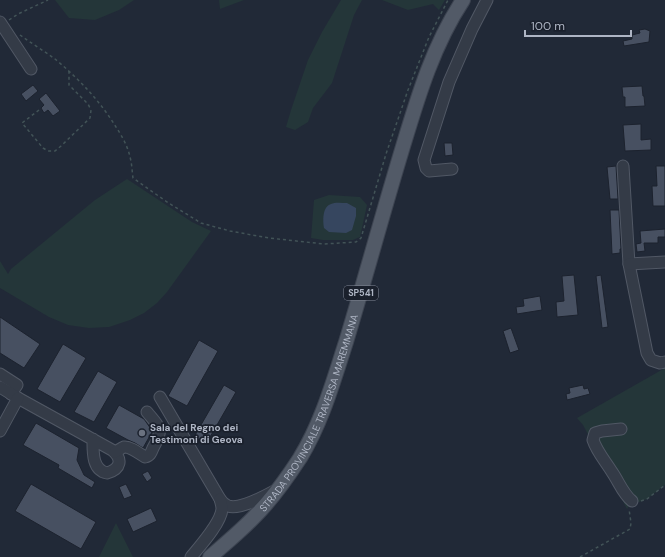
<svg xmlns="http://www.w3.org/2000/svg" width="665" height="557" viewBox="0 0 665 557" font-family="'DM Sans',sans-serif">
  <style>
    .green { fill: #243639 }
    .water { fill: #36465f }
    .building { fill: #475061; stroke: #1c222e }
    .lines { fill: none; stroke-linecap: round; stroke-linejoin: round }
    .minor-casing { stroke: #515865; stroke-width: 13 }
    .major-casing { stroke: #3d4451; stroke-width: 16 }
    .path { stroke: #425357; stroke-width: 1.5; stroke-dasharray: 3 3; stroke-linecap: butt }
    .minor { stroke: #343b47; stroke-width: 11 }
    .major { stroke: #525a67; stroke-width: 14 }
    .worship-dot { fill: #6b7280; stroke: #1a202c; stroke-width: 1.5 }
    .labels { text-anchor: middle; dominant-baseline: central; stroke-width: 3.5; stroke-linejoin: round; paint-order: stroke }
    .shield { fill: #1a202c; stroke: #828896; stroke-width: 1 }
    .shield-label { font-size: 9px; font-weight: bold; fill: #aeb5c4 }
    .street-label { font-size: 10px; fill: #aeb5c4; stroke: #1a202c }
    .poi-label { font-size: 10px; font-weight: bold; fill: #aeb5c4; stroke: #1a202c; text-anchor: start }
  </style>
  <rect width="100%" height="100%" fill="#212937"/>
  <g class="green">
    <polygon points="55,0 134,0 119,10 95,20 69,18"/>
    <polygon points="219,0 244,0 220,9"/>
    <polygon points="341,0 362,0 354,15 332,83 313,108 308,122 295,130 286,127 291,110 308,60 322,32"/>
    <polygon points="382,0 445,0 439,10 433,4 408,10"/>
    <polygon points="127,179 192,222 211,231 167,292 157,303 144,313 130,320 109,327 89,328 68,325 49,317 0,288 0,261 8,274 11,269 95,200"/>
    <polygon points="329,195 360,197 367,205 360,237 353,240 323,240 311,238 314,200"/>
    <polygon points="665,368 665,485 647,499 639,502 632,501 627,509 583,425 577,418"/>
    <polygon points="116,523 133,557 99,557"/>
  </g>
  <path class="water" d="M 347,203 L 356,208 L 356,216 L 352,230 L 346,233 L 329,232 L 324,228 C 323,221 322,207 331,204 C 335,202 342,203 347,203 Z"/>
  <g class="building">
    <polygon points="645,29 650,31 649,42 624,46 623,41 632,39 632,35 640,33 639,30"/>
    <polygon points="33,85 38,91 26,101 21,94"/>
    <polygon points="642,86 643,96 644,96 645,106 625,107 625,97 623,97 622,87"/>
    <polygon points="46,93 60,111 53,116 48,110 44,113 41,108 44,105 39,99"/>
    <polygon points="641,124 641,140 651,139 651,150 625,151 623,125"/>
    <polygon points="444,143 452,143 453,155 445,156"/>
    <polygon points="616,166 618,199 610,199 607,167"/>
    <polygon points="656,166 665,166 665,206 653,206 652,186 657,186"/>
    <polygon points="610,210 619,210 621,249 620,249 620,253 612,254"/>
    <polygon points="665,229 665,237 658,237 658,243 644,243 645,251 637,252 636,244 641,243 640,231"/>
    <polygon points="574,275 578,315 557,317 556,302 564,301 562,276"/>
    <polygon points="601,275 608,327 602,328 596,276"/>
    <polygon points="540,296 542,310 517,314 516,307 524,306 523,299"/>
    <polygon points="0,317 40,344 24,368 0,353"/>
    <polygon points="511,328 519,350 510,353 503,331"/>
    <polygon points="199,340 218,351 187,406 168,396"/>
    <polygon points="63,344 86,358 60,402 37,389"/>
    <polygon points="98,371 117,382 94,422 74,412"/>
    <polygon points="224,385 236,392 206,444 194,437"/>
    <polygon points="583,385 584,389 588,388 590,394 567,400 566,394 570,393 569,388"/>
    <polygon points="119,405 144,419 151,429 152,432 143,448 135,443 128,440 106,428"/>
    <polygon points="36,423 79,448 77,460 84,475 95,482 92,488 58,468 59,465 23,445"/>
    <polygon points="148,471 152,478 147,482 142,474"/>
    <polygon points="31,484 96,522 81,549 15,511"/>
    <polygon points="126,484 132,496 124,499 119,487"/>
    <polygon points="151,508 157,521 133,532 127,519"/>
  </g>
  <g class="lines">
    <defs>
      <g id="minor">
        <polyline points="0,22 31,69"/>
        <polyline points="623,166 629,264 644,338 647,353 651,360 660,363 665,362"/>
        <polyline points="452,169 429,171 426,168 424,160 449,82 472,29 487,0"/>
        <polyline points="629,264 665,262"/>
        <polyline points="0,374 17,385 11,394"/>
        <path d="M 0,387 L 18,398 L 112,450 C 123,459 121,469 107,473 C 92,470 93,452 93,439"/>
        <path d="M 160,397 L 220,499 C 222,502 224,504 228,506 C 240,510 265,496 276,490"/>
        <path d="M 621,429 L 602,431 L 595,433 L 593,440 C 597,452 606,462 612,472 C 619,482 623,494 632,501"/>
        <polyline points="0,431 18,398"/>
        <path d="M 115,452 C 118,451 121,448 124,447 C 130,446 140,454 145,457 C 150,456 151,453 153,448 C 164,429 160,428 147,412"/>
        <path d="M 191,557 C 200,546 221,523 222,509 C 222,505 221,503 220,499"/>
      </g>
      <g id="major">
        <path id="s1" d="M 210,557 C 226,543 242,530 256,515 C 273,498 287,478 300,458 C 322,422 333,382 346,342 C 365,279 382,216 401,153 C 417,100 432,47 463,0"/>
      </g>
    </defs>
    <use href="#minor" class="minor-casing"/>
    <use href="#major" class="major-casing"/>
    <g class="path">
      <polyline points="9,20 18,14 48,0"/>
      <path d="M 20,35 C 31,43 44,51 55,59 C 79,79 100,101 116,127 C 122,136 128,147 130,157 C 132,164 132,171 133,178 L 167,202 L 201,223 L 230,231 L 269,238 L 324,244 L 356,242 L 361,238 L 386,154 L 408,90 L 429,37 L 448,0"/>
      <polyline points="39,110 22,123 43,148 48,151 55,151 61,146 90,118 91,110 88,104 69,85 69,71"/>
      <polyline points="641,501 647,499 665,485"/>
      <polyline points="580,557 630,529 631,523 629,509"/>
    </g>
    <use href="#minor" class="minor"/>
    <use href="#major" class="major"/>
  </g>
  <circle class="worship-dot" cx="142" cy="433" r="4"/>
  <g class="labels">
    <rect class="shield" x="344" y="286" width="34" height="14" rx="3"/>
    <g class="shield-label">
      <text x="361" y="293">SP541</text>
    </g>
    <g class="street-label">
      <text stroke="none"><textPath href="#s1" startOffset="179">STRADA PROVINCIALE TRAVERSA MAREMMANA</textPath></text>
    </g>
    <g class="poi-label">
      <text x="150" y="427">Sala del Regno dei<tspan x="150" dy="12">Testimoni di Geova</tspan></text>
    </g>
  </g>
  <path d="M525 30v6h106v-6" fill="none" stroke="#aeb5c4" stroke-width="2"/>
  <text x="531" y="30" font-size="12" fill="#aeb5c4" stroke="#1a202c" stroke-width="3" paint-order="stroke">100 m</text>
</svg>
